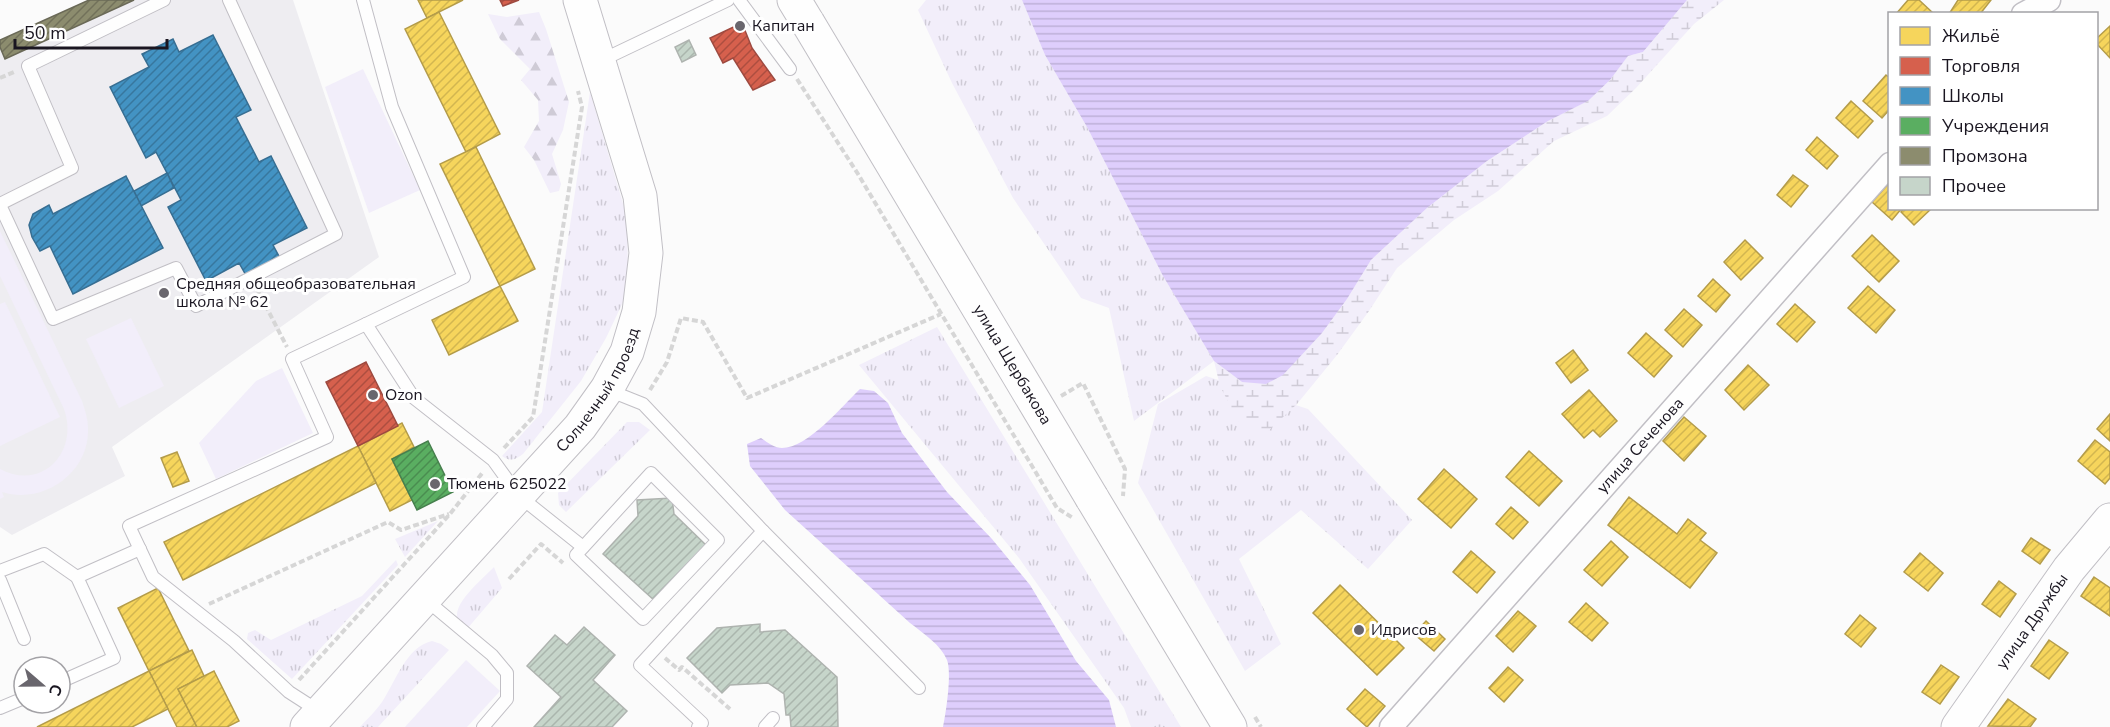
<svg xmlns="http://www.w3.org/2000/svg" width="2110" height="727" viewBox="0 0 2110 727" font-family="'Nunito Sans',sans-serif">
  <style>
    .built { fill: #eeedf1 }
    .grass { fill: url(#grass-tufts) }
    .forest { fill: url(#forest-firs) }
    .wetland { fill: url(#wetland-marsh) }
    .park { fill: #f2eefa }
    .water { fill: url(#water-rules) }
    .homes { fill: url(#homes-hatch); stroke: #b49c4a; stroke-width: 1.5 }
    .shops { fill: url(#shops-hatch); stroke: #9e4a40; stroke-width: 1.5 }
    .schools { fill: url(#schools-hatch); stroke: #376e92; stroke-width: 1.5 }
    .public { fill: url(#public-hatch); stroke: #47804e; stroke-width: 1.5 }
    .industry { fill: url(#industry-hatch); stroke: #6a6957; stroke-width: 1.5 }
    .building { fill: url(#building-hatch); stroke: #aeb3af; stroke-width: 1.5 }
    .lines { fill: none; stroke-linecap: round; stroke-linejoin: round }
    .lane-casing { stroke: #c1bfc5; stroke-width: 14 }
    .street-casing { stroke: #c1bfc5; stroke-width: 25 }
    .secondary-casing { stroke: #c1bfc5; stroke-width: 35 }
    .path { stroke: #d6d6d6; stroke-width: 4; stroke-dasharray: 6 3; stroke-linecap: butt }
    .lane { stroke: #fefefe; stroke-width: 12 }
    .street { stroke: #fefefe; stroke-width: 22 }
    .secondary { stroke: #fefefe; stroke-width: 33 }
    .secondary-bridge-casing { stroke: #c1bfc5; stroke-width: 35; stroke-linecap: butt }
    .secondary-bridge { stroke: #fefefe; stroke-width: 33 }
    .poi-dot { fill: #69666d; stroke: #fff; stroke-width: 2 }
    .labels { text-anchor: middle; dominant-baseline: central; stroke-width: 6; stroke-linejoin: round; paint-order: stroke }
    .poi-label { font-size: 16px; fill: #1a1621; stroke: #fff; text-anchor: start }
    .street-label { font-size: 16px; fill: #1a1621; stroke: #fff }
  </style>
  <defs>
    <pattern id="grass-tufts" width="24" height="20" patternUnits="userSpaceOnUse" patternTransform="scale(1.5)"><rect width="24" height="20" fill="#f2eefa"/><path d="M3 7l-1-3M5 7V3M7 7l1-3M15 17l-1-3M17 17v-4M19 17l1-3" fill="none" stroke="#cfcbd6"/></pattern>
    <pattern id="forest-firs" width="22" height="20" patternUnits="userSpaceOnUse" patternTransform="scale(1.5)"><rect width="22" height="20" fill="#f2eefa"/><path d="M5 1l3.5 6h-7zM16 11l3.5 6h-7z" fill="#cfcbd6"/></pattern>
    <pattern id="wetland-marsh" width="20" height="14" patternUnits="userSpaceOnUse" patternTransform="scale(1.5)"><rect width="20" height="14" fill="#f2eefa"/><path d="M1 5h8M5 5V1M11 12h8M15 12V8" fill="none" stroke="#cfcbd6"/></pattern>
    <pattern id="water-rules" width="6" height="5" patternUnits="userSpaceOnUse" patternTransform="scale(1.5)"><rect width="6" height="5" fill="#decefc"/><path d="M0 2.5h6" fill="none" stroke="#beb0d8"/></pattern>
    <pattern id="homes-hatch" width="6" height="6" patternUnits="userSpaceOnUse" patternTransform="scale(1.5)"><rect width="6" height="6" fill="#f6d55c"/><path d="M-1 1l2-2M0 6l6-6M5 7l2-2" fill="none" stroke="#d2b650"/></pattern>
    <pattern id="shops-hatch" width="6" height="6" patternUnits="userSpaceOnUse" patternTransform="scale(1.5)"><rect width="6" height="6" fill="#d6604d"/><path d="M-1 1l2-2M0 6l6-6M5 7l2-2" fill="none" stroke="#ad4e40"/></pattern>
    <pattern id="schools-hatch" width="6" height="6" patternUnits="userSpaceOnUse" patternTransform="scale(1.5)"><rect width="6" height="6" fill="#4393c3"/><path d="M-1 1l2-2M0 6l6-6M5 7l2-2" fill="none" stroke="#37779e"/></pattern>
    <pattern id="public-hatch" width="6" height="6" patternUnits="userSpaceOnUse" patternTransform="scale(1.5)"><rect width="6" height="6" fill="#5aae61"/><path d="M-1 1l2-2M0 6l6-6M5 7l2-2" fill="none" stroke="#4a8d50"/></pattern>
    <pattern id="industry-hatch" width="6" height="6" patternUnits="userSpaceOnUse" patternTransform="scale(1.5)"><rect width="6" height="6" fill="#8c8c6e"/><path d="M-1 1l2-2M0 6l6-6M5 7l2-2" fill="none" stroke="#72715a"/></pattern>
    <pattern id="building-hatch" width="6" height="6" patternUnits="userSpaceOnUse" patternTransform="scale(1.5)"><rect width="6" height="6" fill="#c6d5ca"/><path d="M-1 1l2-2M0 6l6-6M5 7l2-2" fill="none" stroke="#aab6ad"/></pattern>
  </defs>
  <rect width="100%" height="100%" fill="#fbfbfb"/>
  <polygon class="built" points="89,0 293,0 379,257 112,447 125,476 12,535 0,527 0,40"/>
  <g class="grass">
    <polygon points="926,0 1022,0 1045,55 1087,127 1163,276 1214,361 1134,421 1109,308 1081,298 1013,198 952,83 918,10"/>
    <path d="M 590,92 L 627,217 L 628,272 L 624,300 L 606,338 L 581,381 L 523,454 C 515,460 511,462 502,456 L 542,412 Z"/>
    <polygon points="937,327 1181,727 1131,727 1124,708 1019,558 859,365"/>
    <polygon points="1206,376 1308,409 1412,520 1368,569 1301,510 1239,559 1281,644 1245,671 1138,483 1158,404"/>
    <polygon points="627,422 639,422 650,430 566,512 559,505 558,493"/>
    <polygon points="438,521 405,557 395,539"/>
    <polygon points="396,560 398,565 292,679 247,639 248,633 255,630 271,640 362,596"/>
    <path d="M 494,567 L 502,588 L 467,629 C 464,626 461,625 459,622 C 448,606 484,578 494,567 Z"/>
    <path d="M 432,641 L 441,644 L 449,650 L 378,727 L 360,727 C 367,719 376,711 382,702 C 396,681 406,647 432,641 Z"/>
  </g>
  <polygon class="forest" points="539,12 546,29 569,102 563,130 552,154 561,184 559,191 550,193 534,160 524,147 539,121 538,100 521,80 530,69 500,39 488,14 507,17"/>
  <polygon class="wetland" points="1687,0 1724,0 1694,24 1636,88 1607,116 1554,141 1498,191 1454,220 1397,268 1369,311 1337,355 1297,404 1266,433 1238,421 1220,386 1214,361 1242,382 1322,333 1347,299 1371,260 1427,208 1487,161 1548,121 1588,101 1610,80 1628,56 1643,52"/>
  <g class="park">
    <polygon points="363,69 420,190 369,213 325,87"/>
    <path d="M 0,231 L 82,401 C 85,410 88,419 88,428 C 90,473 43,505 2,492 L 4,497 L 0,499 L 0,469 C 43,492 79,451 64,409 L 0,276 Z"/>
    <polygon points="5,302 60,417 0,446 0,304"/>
    <polygon points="131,318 164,386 119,408 86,339"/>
    <polygon points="282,368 313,433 216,479 199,443 256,381"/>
    <polygon points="466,660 500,691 467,727 405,727"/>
  </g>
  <g class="water">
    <polygon points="1022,0 1687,0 1643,52 1628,56 1610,80 1588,101 1548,121 1487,161 1427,208 1371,260 1347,299 1322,333 1283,375 1266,384 1242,382 1214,361 1163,276 1087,127 1045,55"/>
    <path d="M 860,389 L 874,391 L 888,403 L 902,433 L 947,492 L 992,539 L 1030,585 L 1076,661 L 1109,700 L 1116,727 L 943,727 C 946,713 952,673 947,660 C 941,645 923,633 910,623 L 785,510 L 750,466 L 747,444 L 761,438 C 767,442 775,448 782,448 C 808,448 842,406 860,389 Z"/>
  </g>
  <g class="homes">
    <polygon points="418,0 463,0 427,18"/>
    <polygon points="1908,0 1919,0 1933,13 1896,14"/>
    <polygon points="1958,0 1991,0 1980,14 1949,14"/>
    <polygon points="439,12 500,134 466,152 405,29"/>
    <polygon points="2110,26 2110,58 2096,43 2096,39"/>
    <polygon points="1886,75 1890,78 1890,109 1882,118 1863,101"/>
    <polygon points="1851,101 1873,121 1858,138 1836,118"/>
    <polygon points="1817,137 1838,156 1827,169 1806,150"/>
    <polygon points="476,147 535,269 500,286 440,164"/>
    <polygon points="1793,175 1808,186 1791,207 1777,195"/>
    <polygon points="1890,182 1890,208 1902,208 1892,220 1872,202"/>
    <polygon points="1904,208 1932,208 1914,225 1901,212"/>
    <polygon points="1872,235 1899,261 1879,282 1852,256"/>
    <polygon points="1745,240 1763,258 1741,280 1724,262"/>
    <polygon points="1713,279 1730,295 1716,312 1698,296"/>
    <polygon points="500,286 518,321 449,355 432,320"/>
    <polygon points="1868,286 1895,310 1876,333 1848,308"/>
    <polygon points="1795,304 1815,322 1797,342 1777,324"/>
    <polygon points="1684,309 1702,325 1683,347 1665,330"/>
    <polygon points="1646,333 1672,356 1654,377 1628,353"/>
    <polygon points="1573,350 1588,370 1571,383 1556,363"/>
    <polygon points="1748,365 1769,385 1744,410 1725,390"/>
    <polygon points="1589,390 1617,421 1600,437 1593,430 1584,438 1562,414"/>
    <polygon points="2110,414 2110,441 2097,429"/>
    <polygon points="1684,417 1706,436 1684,461 1663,441"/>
    <polygon points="402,423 414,447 392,459 412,500 390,511 358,446"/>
    <polygon points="2095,440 2110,452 2110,478 2105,484 2078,461"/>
    <polygon points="358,446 376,483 183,580 164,542"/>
    <polygon points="1529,451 1562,481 1539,506 1506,477"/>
    <polygon points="177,452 189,481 173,487 161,458"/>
    <polygon points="1444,469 1477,499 1451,528 1418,499"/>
    <polygon points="1629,497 1677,534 1688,519 1706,533 1700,540 1717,553 1690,588 1608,525"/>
    <polygon points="1511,507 1528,522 1513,539 1496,524"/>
    <polygon points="2031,538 2050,550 2040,564 2022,551"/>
    <polygon points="1611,541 1628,557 1602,586 1584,570"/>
    <polygon points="1471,551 1495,572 1477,593 1453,572"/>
    <polygon points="1920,553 1943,573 1928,591 1904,572"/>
    <polygon points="2094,577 2110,588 2110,616 2081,596"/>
    <polygon points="1999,581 2016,594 2000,617 1982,604"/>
    <polygon points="1340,585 1404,648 1377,675 1313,613"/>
    <polygon points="158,588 189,651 149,671 118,608"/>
    <polygon points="1586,603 1608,623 1592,641 1569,622"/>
    <polygon points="1518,611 1536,626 1513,652 1496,636"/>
    <polygon points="1860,615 1876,628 1861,647 1845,634"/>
    <polygon points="1426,621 1445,639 1434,651 1414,634"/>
    <polygon points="2049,640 2068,653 2049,679 2031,666"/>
    <polygon points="192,650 204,676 178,689 197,727 177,727 149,671"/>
    <polygon points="1941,665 1959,677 1940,704 1922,692"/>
    <polygon points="1508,667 1523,680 1504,702 1489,688"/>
    <polygon points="149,671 168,709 132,727 37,727"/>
    <polygon points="214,671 239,721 227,727 197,727 178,689"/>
    <polygon points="1365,689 1385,706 1367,727 1347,709"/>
    <polygon points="2008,699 2036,719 2030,727 1988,726"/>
  </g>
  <g class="shops">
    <polygon points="500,0 519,0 503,6"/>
    <polygon points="742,23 752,48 775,80 753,90 733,58 723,63 710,38"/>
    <polygon points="366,362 398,426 358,446 326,382"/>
  </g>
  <g class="schools">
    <polygon points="213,35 251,110 236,117 259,162 271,156 307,228 273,245 281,260 247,277 239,263 206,281 168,207 181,200 156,152 146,158 110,87 149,67 142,54 173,39 179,52"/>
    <polygon points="167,173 174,188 141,206 134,191"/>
    <polygon points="126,176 163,248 73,294 50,246 40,251 32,237 29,225 33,214 49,205 53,214"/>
  </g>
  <polygon class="public" points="428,441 453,492 417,510 392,459"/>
  <polygon class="industry" points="89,0 134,0 5,59 0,47 0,40"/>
  <g class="building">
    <polygon points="689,40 696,55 682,62 675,47"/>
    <polygon points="672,498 674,514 708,547 655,601 603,554 638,516 637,500"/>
    <polygon points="760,624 760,632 785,630 837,677 838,727 791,727 790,715 786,715 784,694 768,683 730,685 722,693 687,658 717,628"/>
    <polygon points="584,627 615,655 593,680 627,711 612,727 534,727 561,697 527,666 555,635 567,645"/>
  </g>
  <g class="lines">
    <defs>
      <g id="lane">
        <polyline points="363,0 392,107 464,277 366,324 414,398 493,460 519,496 583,547"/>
        <polyline points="739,0 790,69"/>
        <polyline points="600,61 728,0"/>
        <polyline points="0,204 72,168 28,66 164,0"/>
        <polyline points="0,205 53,319 176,268 196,306 336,234 229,0"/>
        <polyline points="608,390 643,404 763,531 640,665 702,723 698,727"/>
        <polygon points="651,473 718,540 643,619 576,555"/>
        <polyline points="763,531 919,688"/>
        <polyline points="0,571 44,554 77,577"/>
        <polyline points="0,580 24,639"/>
        <polyline points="425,599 492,655 507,673 507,699 483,727"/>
        <polyline points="60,682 114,658 77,577 140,549"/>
        <polyline points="0,708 24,698"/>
        <polyline points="320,712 289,692 234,641 153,577 129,526 327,437 292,359 366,324"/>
        <polyline points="765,727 773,718"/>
      </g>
      <g id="street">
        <polyline points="2023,14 2049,0"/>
        <path id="s1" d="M 1391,727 L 1890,164"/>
      </g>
      <g id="secondary">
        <polyline points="794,0 808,23"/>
        <polyline points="1092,498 1230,727"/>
        <path id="s2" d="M 307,727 L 580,427 L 607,389 L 627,352 L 639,312 L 646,253 L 640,196 L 580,0"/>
        <path id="s3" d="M 1958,727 L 2069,569 L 2110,520"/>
      </g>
    </defs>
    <use href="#lane" class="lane-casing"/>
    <use href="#street" class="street-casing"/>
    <use href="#secondary" class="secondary-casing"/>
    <g class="path">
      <polyline points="0,78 14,72"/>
      <polyline points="797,79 858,174 1057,508 1073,518"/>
      <polyline points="257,289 287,347"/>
      <polyline points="650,390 667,362 681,318 703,322 747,398 941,314"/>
      <polyline points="1061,396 1083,383 1125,469 1123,496"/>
      <polyline points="504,448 533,417 582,107 578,91"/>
      <polyline points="509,579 541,544 563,563"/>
      <polyline points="209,604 388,522 401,530 449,514"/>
      <polyline points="665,658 679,670 682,667 730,709"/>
      <polyline points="299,680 450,514 483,472"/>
      <polyline points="1255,717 1261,727"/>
    </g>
    <use href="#lane" class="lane"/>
    <use href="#street" class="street"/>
    <use href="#secondary" class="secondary"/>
    <defs>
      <g id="secondary-bridge">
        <path id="s4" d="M 808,23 L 1092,498"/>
      </g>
    </defs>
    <use href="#secondary-bridge" class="secondary-bridge-casing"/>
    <use href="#secondary-bridge" class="secondary-bridge"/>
  </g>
  <g class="poi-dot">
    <circle cx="740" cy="26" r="6"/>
    <circle cx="164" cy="293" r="6"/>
    <circle cx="373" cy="395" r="6"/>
    <circle cx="435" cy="484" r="6"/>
    <circle cx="1359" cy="630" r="6"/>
  </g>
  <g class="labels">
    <g class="poi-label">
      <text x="752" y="26">Капитан</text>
      <text x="176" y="284">Средняя общеобразовательная<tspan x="176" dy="18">школа № 62</tspan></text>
      <text x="385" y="395">Ozon</text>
      <text x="447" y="484">Тюмень 625022</text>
      <text x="1371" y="630">Идрисов</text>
    </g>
    <g class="street-label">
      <text stroke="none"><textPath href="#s4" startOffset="398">улица Щербакова</textPath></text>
      <text stroke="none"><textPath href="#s2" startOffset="447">Солнечный проезд</textPath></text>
      <text stroke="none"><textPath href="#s1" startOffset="376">улица Сеченова</textPath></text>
      <text stroke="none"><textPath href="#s3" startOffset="129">улица Дружбы</textPath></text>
    </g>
  </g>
  <rect x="1888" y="12" width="210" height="198" fill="#ffffff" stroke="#a3a2a6" stroke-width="1.5"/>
  <rect x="1900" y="27" width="30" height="18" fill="#f6d55c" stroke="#a3a2a6" stroke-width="1.5"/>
  <text x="1942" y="42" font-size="18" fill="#1a1621">Жильё</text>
  <rect x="1900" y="57" width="30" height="18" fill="#d6604d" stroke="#a3a2a6" stroke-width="1.5"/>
  <text x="1942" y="72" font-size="18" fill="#1a1621">Торговля</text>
  <rect x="1900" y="87" width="30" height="18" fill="#4393c3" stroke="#a3a2a6" stroke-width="1.5"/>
  <text x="1942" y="102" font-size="18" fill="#1a1621">Школы</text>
  <rect x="1900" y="117" width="30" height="18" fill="#5aae61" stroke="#a3a2a6" stroke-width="1.5"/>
  <text x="1942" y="132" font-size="18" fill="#1a1621">Учреждения</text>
  <rect x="1900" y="147" width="30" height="18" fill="#8c8c6e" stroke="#a3a2a6" stroke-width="1.5"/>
  <text x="1942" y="162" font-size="18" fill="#1a1621">Промзона</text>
  <rect x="1900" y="177" width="30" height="18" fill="#c6d5ca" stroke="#a3a2a6" stroke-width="1.5"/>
  <text x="1942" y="192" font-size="18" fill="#1a1621">Прочее</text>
  <g transform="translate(42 685) rotate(110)"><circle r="28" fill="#ffffff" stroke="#a3a2a6" stroke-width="1.5"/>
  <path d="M0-4.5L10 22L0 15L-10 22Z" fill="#69666d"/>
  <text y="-9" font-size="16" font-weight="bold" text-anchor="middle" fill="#1a1621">С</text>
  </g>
  <path d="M15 39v9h152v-9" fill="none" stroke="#1a1621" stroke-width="3"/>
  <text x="24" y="39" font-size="18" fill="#1a1621" stroke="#ffffff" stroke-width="4.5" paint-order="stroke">50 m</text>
</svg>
